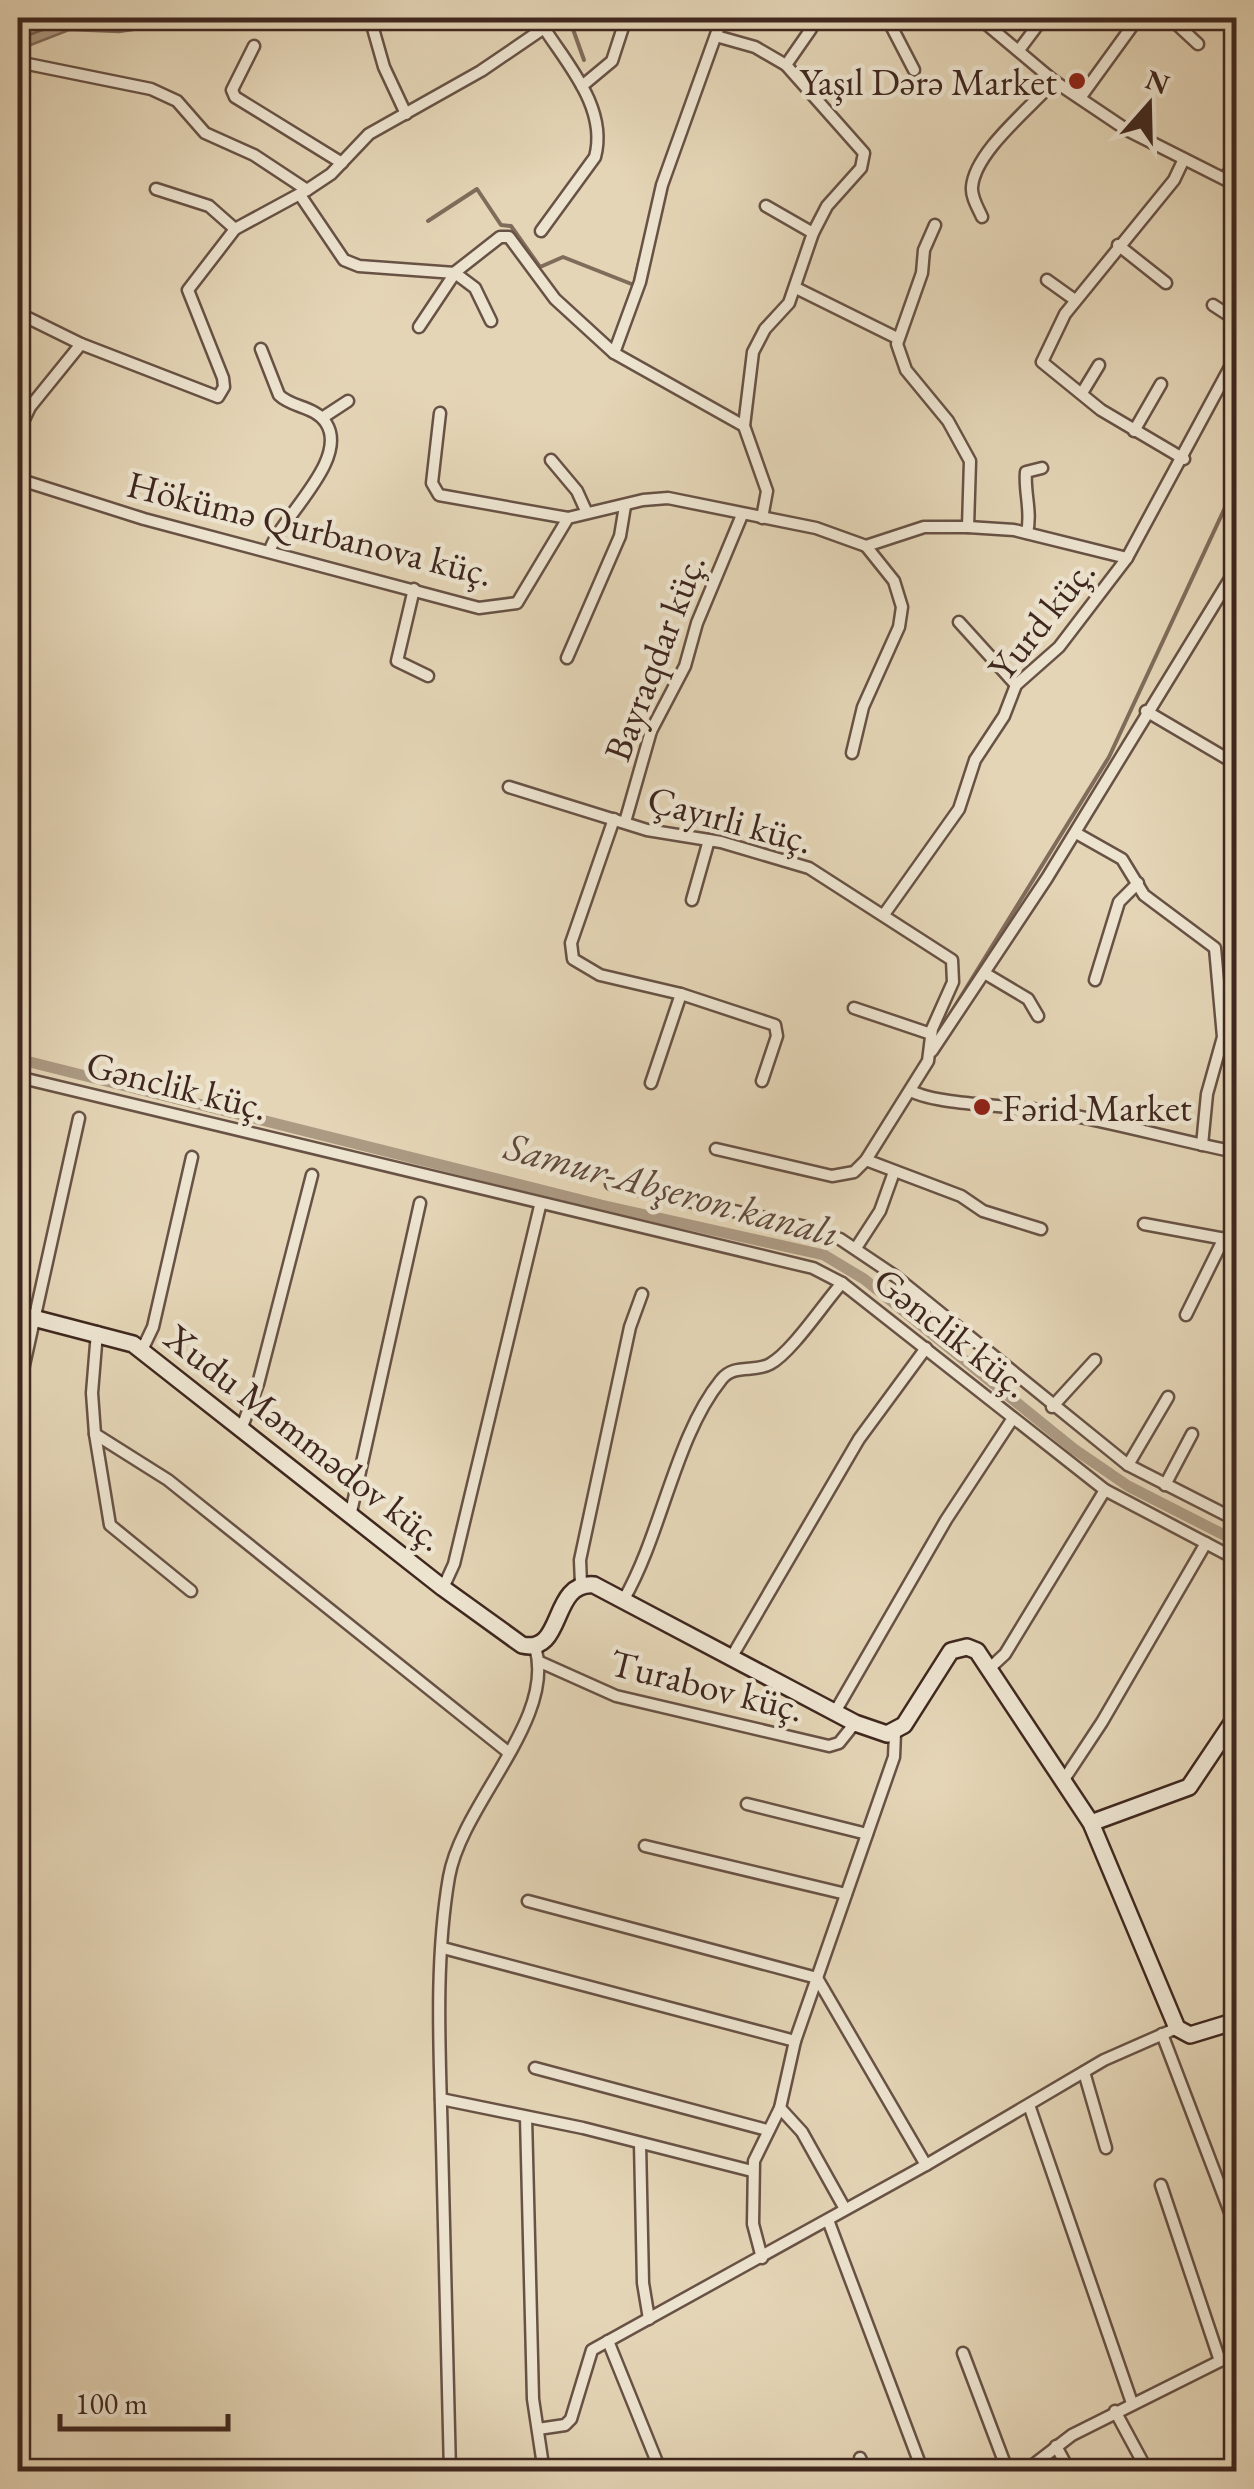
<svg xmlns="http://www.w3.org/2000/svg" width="1254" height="2489" viewBox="0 0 1254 2489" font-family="'EB Garamond',serif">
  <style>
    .water { fill: #ac9a83; stroke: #806c5b; stroke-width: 2.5 }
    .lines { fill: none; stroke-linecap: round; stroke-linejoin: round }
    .shore { stroke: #766051; stroke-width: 2.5 }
    .stream { stroke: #806c5b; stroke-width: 4 }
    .canal { stroke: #ac9a83; stroke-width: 11 }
    .street-casing { stroke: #685245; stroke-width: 15 }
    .secondary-casing { stroke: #3f271f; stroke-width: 20 }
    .street { stroke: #ede4d0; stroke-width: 10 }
    .secondary { stroke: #ede4d0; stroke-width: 15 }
    .poi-dot { fill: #8f2418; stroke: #ede4d0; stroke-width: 4 }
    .labels { text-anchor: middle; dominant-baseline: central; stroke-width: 9; stroke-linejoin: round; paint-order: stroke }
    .poi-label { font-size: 38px; fill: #3f271f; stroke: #ede4d0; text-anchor: end }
    .street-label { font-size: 38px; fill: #3f271f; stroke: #ede4d0 }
    .water-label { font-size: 40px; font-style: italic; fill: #604a3d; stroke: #ede4d0 }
  </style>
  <rect width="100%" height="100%" fill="#e4d5b6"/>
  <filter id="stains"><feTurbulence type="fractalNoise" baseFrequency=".002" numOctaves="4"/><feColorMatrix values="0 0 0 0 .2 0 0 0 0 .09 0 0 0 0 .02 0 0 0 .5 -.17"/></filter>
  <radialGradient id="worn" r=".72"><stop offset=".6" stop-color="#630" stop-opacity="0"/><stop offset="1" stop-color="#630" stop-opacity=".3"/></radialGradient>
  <polygon class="water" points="18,18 189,18 189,22 119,32 69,30 18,50"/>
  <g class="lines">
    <polyline class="shore" points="18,39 67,21 117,22 138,18"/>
    <g class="stream">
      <polyline points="569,18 584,60"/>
      <polyline points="428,221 477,189 501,225 511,226 540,267 563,257 634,285 640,258"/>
      <polyline points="939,1032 1109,757 1236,484"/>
    </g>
    <polyline class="canal" points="18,1059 601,1205 824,1255 864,1279 1074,1449 1128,1486 1236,1541"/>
    <defs>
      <g id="street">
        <polyline points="370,18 384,67 406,114"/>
        <polyline points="887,18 914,70"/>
        <polyline points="979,18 1054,81 1127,130 1236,185"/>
        <polyline points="1170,18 1198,44"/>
        <polyline points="716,36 755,47 786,65 864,153 861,168 827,206 813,233 789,303 765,329 753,352 744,426 767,491 762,518"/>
        <polyline points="254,46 232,90 235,97 342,163"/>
        <polyline points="1019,50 1043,18"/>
        <polyline points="18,62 151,89 177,101 205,133 254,155 307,190"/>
        <polyline points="786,65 811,29"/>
        <polyline points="582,86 612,61 626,18"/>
        <polyline points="1080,98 1138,18"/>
        <polyline points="1184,159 1174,180 1065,314 1042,362 1101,410 1184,459"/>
        <polyline points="1225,178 1236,161"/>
        <polyline points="156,189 209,206 235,229"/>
        <polyline points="300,195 344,260 359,266 455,273 475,288 491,321"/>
        <polyline points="766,206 813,233"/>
        <path d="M 982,217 C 978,208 971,197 972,187 C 975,151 1032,107 1054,81"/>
        <polyline points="935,225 924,250 922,273 897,344 906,370 948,421 970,461 968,527"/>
        <path d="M 541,231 L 595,157 C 608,109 568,65 544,28"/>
        <polyline points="1118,245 1166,283"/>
        <polyline points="454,273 500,237 509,237 555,299 614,353 744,426"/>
        <polyline points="1047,280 1075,300"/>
        <polyline points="796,288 897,338"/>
        <polyline points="1213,305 1236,320"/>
        <polyline points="18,313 81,344 218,397 224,387 223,378 188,290 235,229 307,190 331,174 369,134 481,71 544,28 543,18"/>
        <polyline points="419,327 455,273"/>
        <path d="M 261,349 L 279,395 C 292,408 315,406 326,423 C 350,460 280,518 270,550"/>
        <polyline points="614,353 640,282 662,185 722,18"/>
        <polyline points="1082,393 1099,365"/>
        <polyline points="440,413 432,483 439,495 568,518"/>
        <polyline points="322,418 348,401"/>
        <polyline points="1134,431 1161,384"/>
        <polyline points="18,432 30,407 81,344"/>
        <polyline points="551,460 577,491 587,513"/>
        <polyline points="18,479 144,519 479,608 517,603 568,518 643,500 668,498 816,528 866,546 924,527 968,527 1014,530 1127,558"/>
        <path d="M 1027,533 C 1032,511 1024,492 1026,472 L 1042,468"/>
        <polyline points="414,589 397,661 428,676"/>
        <polyline points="959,622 1016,685"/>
        <polyline points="567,658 620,536 625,506"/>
        <polyline points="1146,711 1236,764"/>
        <polyline points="852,753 863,707 899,627 902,607 894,581 866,546"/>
        <polyline points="509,787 647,830 721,842 809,868 952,960 953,982 932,1029 928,1061 866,1160 854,1172 832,1176 716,1149"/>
        <polyline points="614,819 571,943 573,959 600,975 681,994 775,1025 777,1036 762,1081"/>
        <polyline points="625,822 651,731 685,666 697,623 742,515"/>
        <polyline points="1076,833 1122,859 1144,895 1215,948 1223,1037 1207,1094 1202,1145"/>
        <polyline points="692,900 709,840"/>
        <polyline points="885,913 959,809 975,760 1004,716 1016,685 1059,647 1127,558 1236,356"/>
        <polyline points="986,974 1028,999 1038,1016"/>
        <polyline points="1095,980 1119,902 1138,883"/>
        <polyline points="854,1008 931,1034"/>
        <polyline points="932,1051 1047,878 1236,569"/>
        <polyline points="18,1077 813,1268 842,1283 1105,1490 1236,1559"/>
        <polyline points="651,1083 681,994"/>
        <path d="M 911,1091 C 940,1106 1017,1105 1055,1112 C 1117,1123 1176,1140 1236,1152"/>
        <polyline points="866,1160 961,1196 983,1211 1041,1229"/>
        <polyline points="611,1184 806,1227 840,1239 895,1276 1128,1465 1236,1520"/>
        <polyline points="1144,1224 1236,1241"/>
        <polyline points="856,1248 880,1211 894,1172"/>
        <polyline points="1186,1315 1224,1238"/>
        <polyline points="97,1332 92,1393 95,1434 168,1480 508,1752"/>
        <polyline points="142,1350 153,1327 192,1157"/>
        <polyline points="18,1392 79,1118"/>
        <polyline points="1052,1407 1095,1360"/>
        <polyline points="242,1427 258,1384 312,1175"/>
        <polyline points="95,1434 110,1525 191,1591"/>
        <polyline points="1128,1465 1168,1397"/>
        <polyline points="1165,1485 1192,1434"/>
        <polyline points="351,1512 420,1203"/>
        <polyline points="581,1584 580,1560 630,1327 642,1294"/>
        <polyline points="443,1588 454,1564 540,1206"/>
        <path d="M 624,1599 C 662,1533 675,1437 721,1380 C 734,1363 754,1373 770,1364 C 792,1352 824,1303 842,1283"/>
        <polyline points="731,1658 859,1439 926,1348"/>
        <polyline points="540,1662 616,1696 829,1746 839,1743 855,1723"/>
        <polyline points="991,1667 1005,1654 1105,1490"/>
        <polyline points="835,1712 946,1520 1013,1418"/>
        <polyline points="1065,1778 1102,1722 1206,1543"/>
        <polyline points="747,1804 867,1834"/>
        <polyline points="645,1846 846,1894"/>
        <polyline points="528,1901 817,1978 926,2165"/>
        <polyline points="443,1948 795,2041"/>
        <polyline points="1162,2034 1236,2228"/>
        <polyline points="535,2068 767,2130"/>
        <polyline points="1084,2072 1106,2148"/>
        <polyline points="441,2099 583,2128 752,2171"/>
        <polyline points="1029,2105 1132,2403"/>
        <polyline points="780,2108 802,2132 845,2209"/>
        <polyline points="526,2117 533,2399 544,2472"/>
        <polyline points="640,2143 643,2283 649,2319"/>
        <polyline points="1161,2185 1220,2361"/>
        <polyline points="828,2220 923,2472"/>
        <polyline points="762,2258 753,2224 754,2161 780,2108 795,2041 894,1757 895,1733"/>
        <polyline points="608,2341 661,2472"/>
        <polyline points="963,2353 1008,2472"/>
        <polyline points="1115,2411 1148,2472"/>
        <polyline points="538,2429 565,2425 571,2419 592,2350 926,2165 1104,2060 1177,2028"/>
        <polyline points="1056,2446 1070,2472"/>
        <polyline points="860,2458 866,2472"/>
        <path d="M 450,2472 C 447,2362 445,2253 442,2144 C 440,2056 434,1964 449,1877 C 462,1803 557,1719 535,1647"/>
        <polyline points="1024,2472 1072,2435 1236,2353"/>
      </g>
      <g id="secondary">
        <path d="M 18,1314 L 133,1344 L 443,1588 L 522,1645 C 565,1655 550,1581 594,1585 L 855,1723 L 887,1734 L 904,1725 L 951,1651 L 967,1647 L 977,1651 L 1091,1823 L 1177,2028 L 1190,2035 L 1236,2021"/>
        <polyline points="1091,1823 1189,1787 1236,1717"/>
      </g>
    </defs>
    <use href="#street" class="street-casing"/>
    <use href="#secondary" class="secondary-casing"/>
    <use href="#street" class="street"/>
    <use href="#secondary" class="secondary"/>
  </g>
  <g class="poi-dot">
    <circle cx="1077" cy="81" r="10"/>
    <circle cx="982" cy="1107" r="10"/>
  </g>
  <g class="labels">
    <g class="poi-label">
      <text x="1057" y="81">Yaşıl Dərə Market</text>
      <text x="1002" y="1107" text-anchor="start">Fərid Market</text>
    </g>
    <g class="street-label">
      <text transform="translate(310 528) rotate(14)">Hökümə Qurbanova küç.</text>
      <text transform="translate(1041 619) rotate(-51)">Yurd küç.</text>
      <text transform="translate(654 657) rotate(-69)">Bayraqdar küç.</text>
      <text transform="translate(730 819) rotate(15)">Çayırli küç.</text>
      <text transform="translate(177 1085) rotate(14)">Gənclik küç.</text>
      <text transform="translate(952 1332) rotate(38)">Gənclik küç.</text>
      <text transform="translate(305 1437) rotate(38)">Xudu Məmmədov küç.</text>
      <text transform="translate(707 1685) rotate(14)">Turabov küç.</text>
    </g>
    <g class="water-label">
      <text transform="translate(672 1189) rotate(15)">Samur-Abşeron kanalı</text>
    </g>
  </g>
  <rect width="1254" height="2489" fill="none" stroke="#e4d5b6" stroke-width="60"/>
  <rect x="20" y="20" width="1214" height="2449" fill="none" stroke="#3f271f" stroke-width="5"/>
  <rect x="30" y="30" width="1194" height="2429" fill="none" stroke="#3f271f" stroke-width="2.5"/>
  <g transform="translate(1149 105) rotate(20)" stroke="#ede4d0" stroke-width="8" paint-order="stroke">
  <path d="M0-8L18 38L0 25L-18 38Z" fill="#3f271f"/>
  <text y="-15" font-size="28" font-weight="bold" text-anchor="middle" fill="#3f271f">N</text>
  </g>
  <path d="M60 2414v15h168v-15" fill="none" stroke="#3f271f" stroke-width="5"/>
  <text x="75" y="2414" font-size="30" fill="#3f271f" stroke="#ede4d0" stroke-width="8" paint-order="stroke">100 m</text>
  <rect width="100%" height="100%" filter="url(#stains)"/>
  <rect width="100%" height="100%" fill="url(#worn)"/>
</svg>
